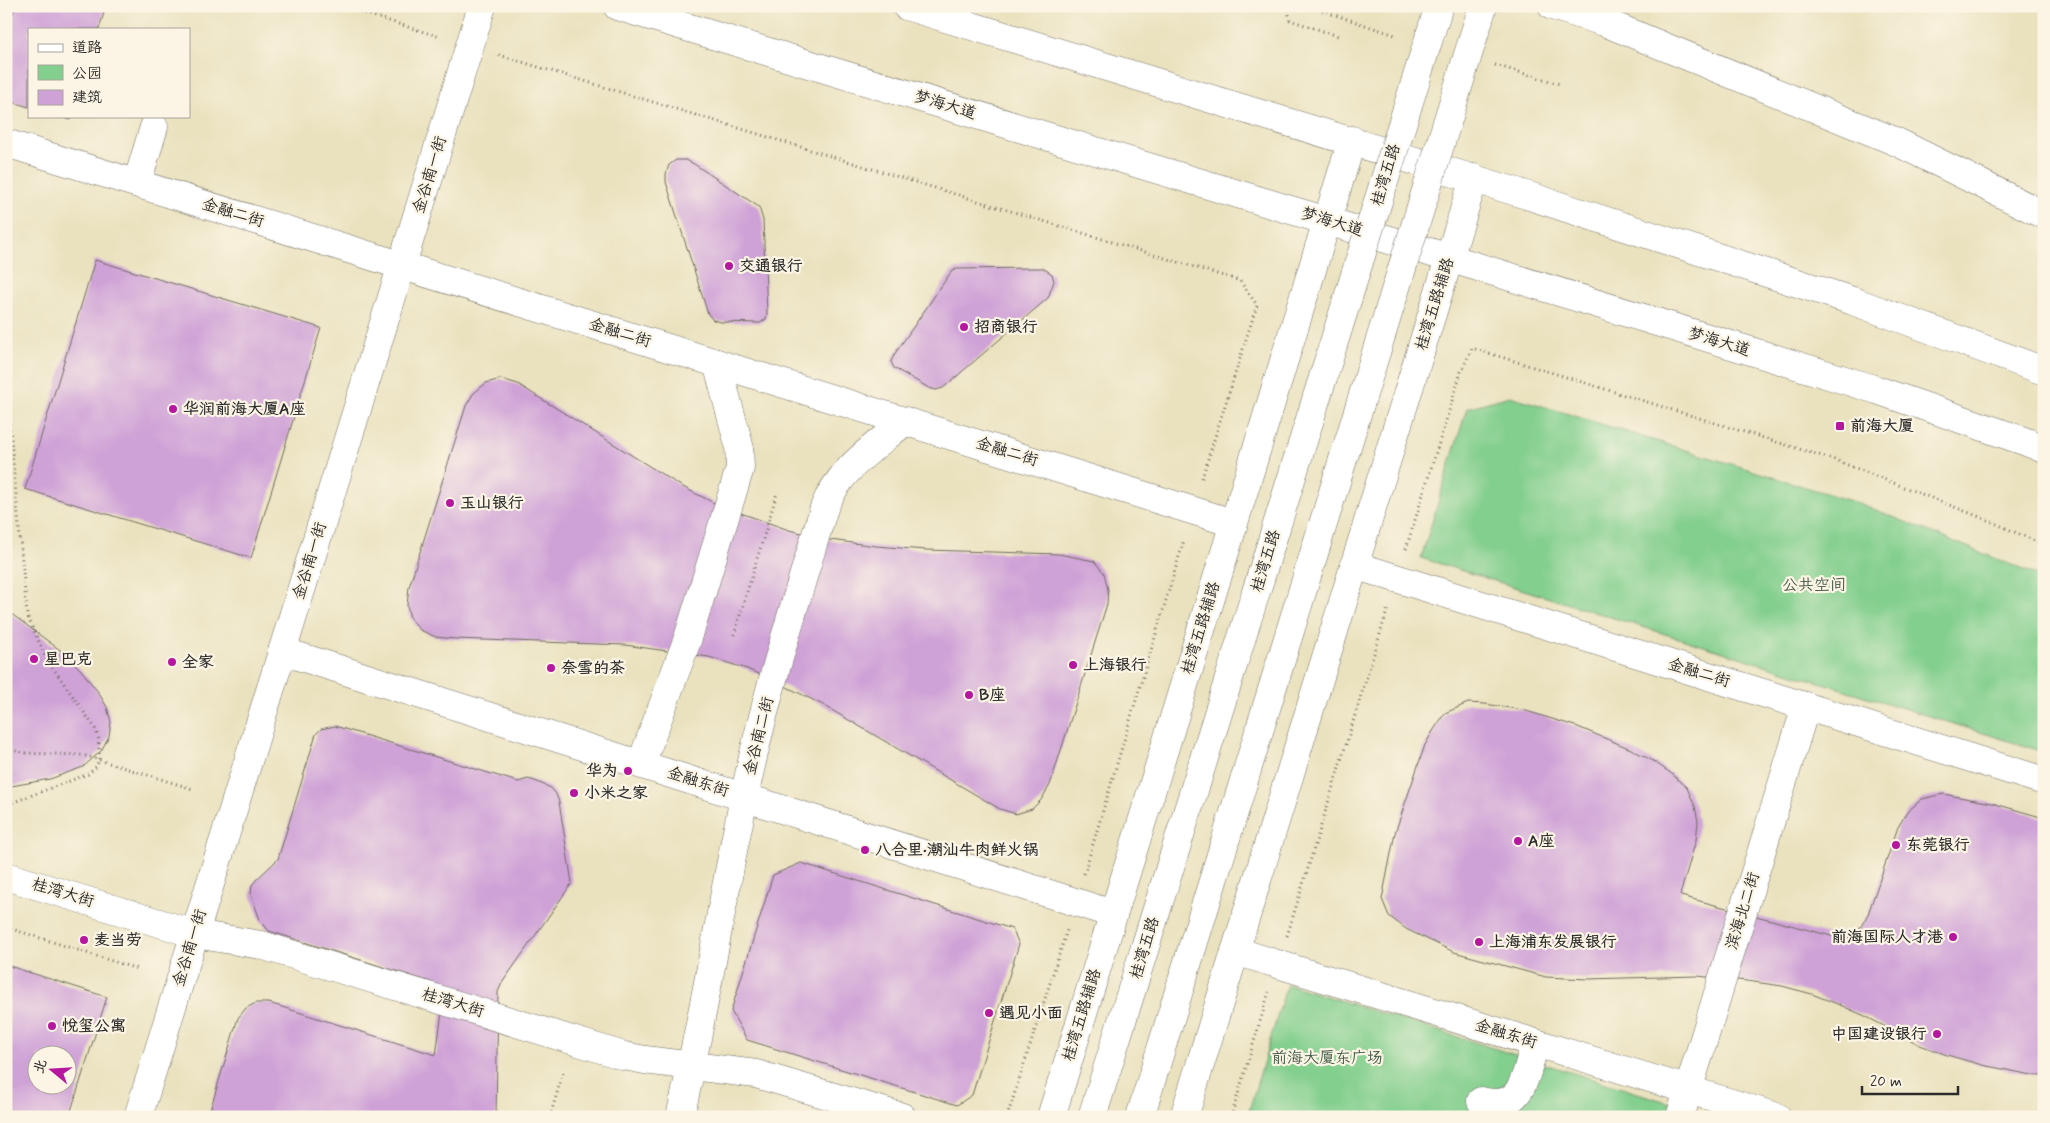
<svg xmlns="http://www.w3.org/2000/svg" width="2050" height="1123" viewBox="0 0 2050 1123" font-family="Mynerve,'LXGW WenKai TC',sans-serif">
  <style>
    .green { fill: #83cf8e; stroke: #577d5c }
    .building { fill: #cfa2d7; fill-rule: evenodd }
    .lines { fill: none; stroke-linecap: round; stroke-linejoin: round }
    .minor-casing { stroke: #6e6b5f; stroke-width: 29 }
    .major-casing { stroke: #6e6b5f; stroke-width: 29 }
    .path { stroke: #6e6b5f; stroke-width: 3; stroke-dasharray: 1 4; stroke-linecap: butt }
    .minor { stroke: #fff; stroke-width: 28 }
    .major { stroke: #fff; stroke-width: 28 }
    .minor-bridge-casing { stroke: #6e6b5f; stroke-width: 29; stroke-linecap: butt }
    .minor-bridge { stroke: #fff; stroke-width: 28 }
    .poi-dot { fill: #b5179e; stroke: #fcf5e5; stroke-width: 2 }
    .labels { text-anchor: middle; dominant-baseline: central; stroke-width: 4.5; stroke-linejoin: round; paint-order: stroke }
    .street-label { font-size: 16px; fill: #2b2b2b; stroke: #fcf5e5 }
    .poi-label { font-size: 16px; font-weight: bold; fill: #2b2b2b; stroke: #fcf5e5; text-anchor: start }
    .park-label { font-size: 16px; fill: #455c49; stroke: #fcf5e5 }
  </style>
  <rect width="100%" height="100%" fill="#fcf5e5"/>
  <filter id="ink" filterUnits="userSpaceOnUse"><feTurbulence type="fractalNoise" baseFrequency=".02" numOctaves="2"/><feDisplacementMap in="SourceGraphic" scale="10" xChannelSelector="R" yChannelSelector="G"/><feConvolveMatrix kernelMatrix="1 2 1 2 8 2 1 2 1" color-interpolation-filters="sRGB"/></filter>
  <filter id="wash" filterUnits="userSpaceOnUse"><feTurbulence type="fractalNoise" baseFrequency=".0096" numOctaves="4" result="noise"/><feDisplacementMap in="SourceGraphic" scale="20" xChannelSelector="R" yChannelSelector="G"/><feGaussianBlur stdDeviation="1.12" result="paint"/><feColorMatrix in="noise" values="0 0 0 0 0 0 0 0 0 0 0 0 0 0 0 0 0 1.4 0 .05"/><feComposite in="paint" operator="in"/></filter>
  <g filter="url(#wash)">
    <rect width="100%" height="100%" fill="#eae2bf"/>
    <g class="green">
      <polygon points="1510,396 1861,504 2044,578 2044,752 1421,558 1467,408"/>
      <polygon points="1287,984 1715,1117 1247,1117"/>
    </g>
    <g id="blocks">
      <g class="building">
        <polygon points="15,6 106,6 99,29 29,29 29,107 6,100 6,34"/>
        <polygon points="59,116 71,116 70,120"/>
        <polygon points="676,160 686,160 694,164 759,207 763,220 767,313 766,319 760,323 721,322 713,320 708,314 666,182 666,174 669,165"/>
        <polygon points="95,260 321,328 251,558 25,489"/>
        <polygon points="1035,268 1043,268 1052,274 1054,281 1048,298 943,388 936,390 929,388 894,368 891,362 894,355 951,272 956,269"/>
        <polygon points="501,379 518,384 535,395 681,486 718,505 789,530 830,540 876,546 926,550 1059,554 1094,561 1104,573 1108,590 1107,604 1050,785 1041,800 1032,809 1016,814 1000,809 825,706 783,685 747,669 709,657 625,645 455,639 436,637 420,630 410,618 407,605 409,587 466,406 473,394 486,383"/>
        <polygon points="6,610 64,653 82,671 98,692 107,707 111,722 109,736 101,751 83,767 50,779 6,787"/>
        <polygon points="1468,703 1485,704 1523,710 1578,727 1631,749 1653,761 1672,774 1687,788 1695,806 1698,822 1696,840 1680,895 1681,896 1839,938 1846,938 1853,936 1859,930 1868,914 1898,827 1907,812 1922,799 1943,794 1992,803 2044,818 2044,1075 2032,1075 1982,1065 1947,1055 1920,1045 1865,1016 1840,1005 1812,994 1782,986 1747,981 1697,976 1588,979 1546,977 1454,952 1406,929 1389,916 1382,899 1395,833 1425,745 1433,731 1445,713"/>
        <polygon points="335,726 518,782 528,779 535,781 551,788 556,794 559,802 572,883 502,983 498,992 496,1117 208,1117 238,1018 246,1008 256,1003 269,1003 436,1055 443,1005 441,990 434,983 269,931 260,920 251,894 252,885 256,880 278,859 316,734 321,729"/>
        <polygon points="801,863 1012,929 1019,944 972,1095 957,1105 747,1040 731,1011 773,875"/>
        <path d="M 6,965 L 107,997 L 69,1117 L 6,1117 ZM 38,1056 L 68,1056 L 68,1086 L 38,1086 Z"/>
      </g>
    </g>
  </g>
  <g filter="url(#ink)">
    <use href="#blocks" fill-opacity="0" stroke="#6e6b5f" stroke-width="1"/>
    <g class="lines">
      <defs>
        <g id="minor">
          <polyline points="1552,6 1604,22 1897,142 2044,215"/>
          <polyline points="6,143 1233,523"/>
          <polyline points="137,183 154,127"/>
          <polyline points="1354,565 2044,781"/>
          <polyline points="282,651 1113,914"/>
          <polyline points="641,764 688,638 740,468 739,445 717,363"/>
          <polyline points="6,876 195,934 261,945 624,1056 645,1060 756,1074 902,1117"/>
          <polyline points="1235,951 1777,1117"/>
          <path d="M 1481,1101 C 1524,1112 1525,1075 1535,1043"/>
          <polyline points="138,1117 482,6"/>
          <path d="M 680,1117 C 705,1011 721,904 744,798 C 764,700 795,604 824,508 C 839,469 875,447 905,421"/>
          <polyline points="1051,1117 1352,140"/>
          <polyline points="1184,1117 1474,178"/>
          <polyline points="1680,1117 1806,706"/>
        </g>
        <g id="major">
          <polyline points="617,6 1449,258 1877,390 2024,441 2044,449"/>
          <polyline points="906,6 1517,192 1853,301 2044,371"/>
        </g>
      </defs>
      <use href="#minor" class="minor-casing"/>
      <use href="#major" class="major-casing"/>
      <g class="path">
        <polyline points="341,6 440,37"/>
        <polyline points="1292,6 1288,10 1290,20 1341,37"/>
        <polyline points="1308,6 1398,36"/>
        <polyline points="499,55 1240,281 1257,305 1201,481"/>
        <polyline points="1495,65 1560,84"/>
        <polyline points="6,384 27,615 46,658 95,728 99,740 99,760 96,767 88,774 6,805"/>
        <polyline points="1406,549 1461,372 1472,348 1835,460 1990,521 2044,545"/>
        <polyline points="734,635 777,493"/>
        <polyline points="6,748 23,753 83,755 193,789"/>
        <polyline points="1084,874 1184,540"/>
        <polyline points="6,927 137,969"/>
        <polyline points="1287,936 1388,608"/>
        <polyline points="550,1117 564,1069"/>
        <polyline points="1007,1117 1067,930"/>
        <polyline points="1231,1117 1269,992"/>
      </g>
      <use href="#minor" class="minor"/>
      <use href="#major" class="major"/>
      <defs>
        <g id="minor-bridge">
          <polyline points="1092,1117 1439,6"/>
          <polyline points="1140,1117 1483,6"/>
        </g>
      </defs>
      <use href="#minor-bridge" class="minor-bridge-casing"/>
      <use href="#minor-bridge" class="minor-bridge"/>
    </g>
  </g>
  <g class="poi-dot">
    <circle cx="729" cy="266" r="5"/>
    <circle cx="964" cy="327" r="5"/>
    <circle cx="173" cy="409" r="5"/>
    <rect x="1835" y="421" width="10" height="10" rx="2.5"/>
    <circle cx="450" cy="503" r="5"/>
    <circle cx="34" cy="659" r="5"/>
    <circle cx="172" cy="662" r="5"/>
    <circle cx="1073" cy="665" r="5"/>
    <circle cx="551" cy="668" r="5"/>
    <circle cx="969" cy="695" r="5"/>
    <circle cx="628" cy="771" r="5"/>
    <circle cx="574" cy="793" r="5"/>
    <circle cx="1518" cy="841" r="5"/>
    <circle cx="1896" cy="845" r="5"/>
    <circle cx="865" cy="850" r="5"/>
    <circle cx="1953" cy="937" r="5"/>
    <circle cx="84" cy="940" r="5"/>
    <circle cx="1479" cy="942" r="5"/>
    <circle cx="989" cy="1013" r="5"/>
    <circle cx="52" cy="1026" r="5"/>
    <circle cx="1937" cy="1034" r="5"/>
  </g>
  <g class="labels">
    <g class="street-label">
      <text transform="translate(945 105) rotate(17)">梦海大道</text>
      <text transform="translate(430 175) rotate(-73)">金谷南一街</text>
      <text transform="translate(1386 175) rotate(-73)">桂湾五路</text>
      <text transform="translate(233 213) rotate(17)">金融二街</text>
      <text transform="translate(1332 222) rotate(17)">梦海大道</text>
      <text transform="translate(1435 304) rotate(-73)">桂湾五路辅路</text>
      <text transform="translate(620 333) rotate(17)">金融二街</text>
      <text transform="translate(1719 342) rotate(17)">梦海大道</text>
      <text transform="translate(1007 452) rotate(17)">金融二街</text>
      <text transform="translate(310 561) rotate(-73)">金谷南一街</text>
      <text transform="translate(1266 561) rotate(-73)">桂湾五路</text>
      <text transform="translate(1201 628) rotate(-73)">桂湾五路辅路</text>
      <text transform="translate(1699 673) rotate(17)">金融二街</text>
      <text transform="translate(759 736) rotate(-76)">金谷南二街</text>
      <text transform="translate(698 782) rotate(18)">金融东街</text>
      <text transform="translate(63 893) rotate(17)">桂湾大街</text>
      <text transform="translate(1743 911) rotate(-73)">滨海北二街</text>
      <text transform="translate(190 948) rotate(-73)">金谷南一街</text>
      <text transform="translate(1145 948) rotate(-73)">桂湾五路</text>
      <text transform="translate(453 1003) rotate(17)">桂湾大街</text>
      <text transform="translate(1082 1015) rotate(-73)">桂湾五路辅路</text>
      <text transform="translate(1506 1034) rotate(17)">金融东街</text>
    </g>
    <g class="poi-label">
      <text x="739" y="266">交通银行</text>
      <text x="974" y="327">招商银行</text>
      <text x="183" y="409">华润前海大厦A座</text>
      <text x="1850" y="426">前海大厦</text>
      <text x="460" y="503">玉山银行</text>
      <text x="44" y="659">星巴克</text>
      <text x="182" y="662">全家</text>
      <text x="1083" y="665">上海银行</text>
      <text x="561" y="668">奈雪的茶</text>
      <text x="979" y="695">B座</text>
      <text x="618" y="771" text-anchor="end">华为</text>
      <text x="584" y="793">小米之家</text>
      <text x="1528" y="841">A座</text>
      <text x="1906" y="845">东莞银行</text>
      <text x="875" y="850">八合里·潮汕牛肉鲜火锅</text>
      <text x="1943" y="937" text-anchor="end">前海国际人才港</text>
      <text x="94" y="940">麦当劳</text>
      <text x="1489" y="942">上海浦东发展银行</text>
      <text x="999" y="1013">遇见小面</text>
      <text x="62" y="1026">悦玺公寓</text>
      <text x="1927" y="1034" text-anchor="end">中国建设银行</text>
    </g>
    <g class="park-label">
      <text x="1814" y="585">公共空间</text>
      <text x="1327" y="1058">前海大厦东广场</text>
    </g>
  </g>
  <rect width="2050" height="1123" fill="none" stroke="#fcf5e5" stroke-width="25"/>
  <rect x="28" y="28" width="162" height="90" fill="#fcf5e5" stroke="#a8a49b"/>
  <rect x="38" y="44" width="25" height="8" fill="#ffffff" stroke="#a8a49b"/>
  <text x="72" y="52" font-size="15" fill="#2b2b2b">道路</text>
  <rect x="38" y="65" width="25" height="15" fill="#83cf8e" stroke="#a8a49b"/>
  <text x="72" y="78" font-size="15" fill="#2b2b2b">公园</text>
  <rect x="38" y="90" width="25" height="15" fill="#cfa2d7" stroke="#a8a49b"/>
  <text x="72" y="102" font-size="15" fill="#2b2b2b">建筑</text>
  <g transform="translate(52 1070) rotate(288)"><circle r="24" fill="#fcf5e5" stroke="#a8a49b"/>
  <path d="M0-4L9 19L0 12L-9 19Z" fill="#b5179e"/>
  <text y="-8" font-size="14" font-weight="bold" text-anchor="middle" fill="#2b2b2b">北</text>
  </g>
  <path d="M1862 1086v8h96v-8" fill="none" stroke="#2b2b2b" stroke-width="2.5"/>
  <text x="1870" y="1086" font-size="15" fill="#2b2b2b" stroke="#fcf5e5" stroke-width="4" paint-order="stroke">20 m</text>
</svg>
